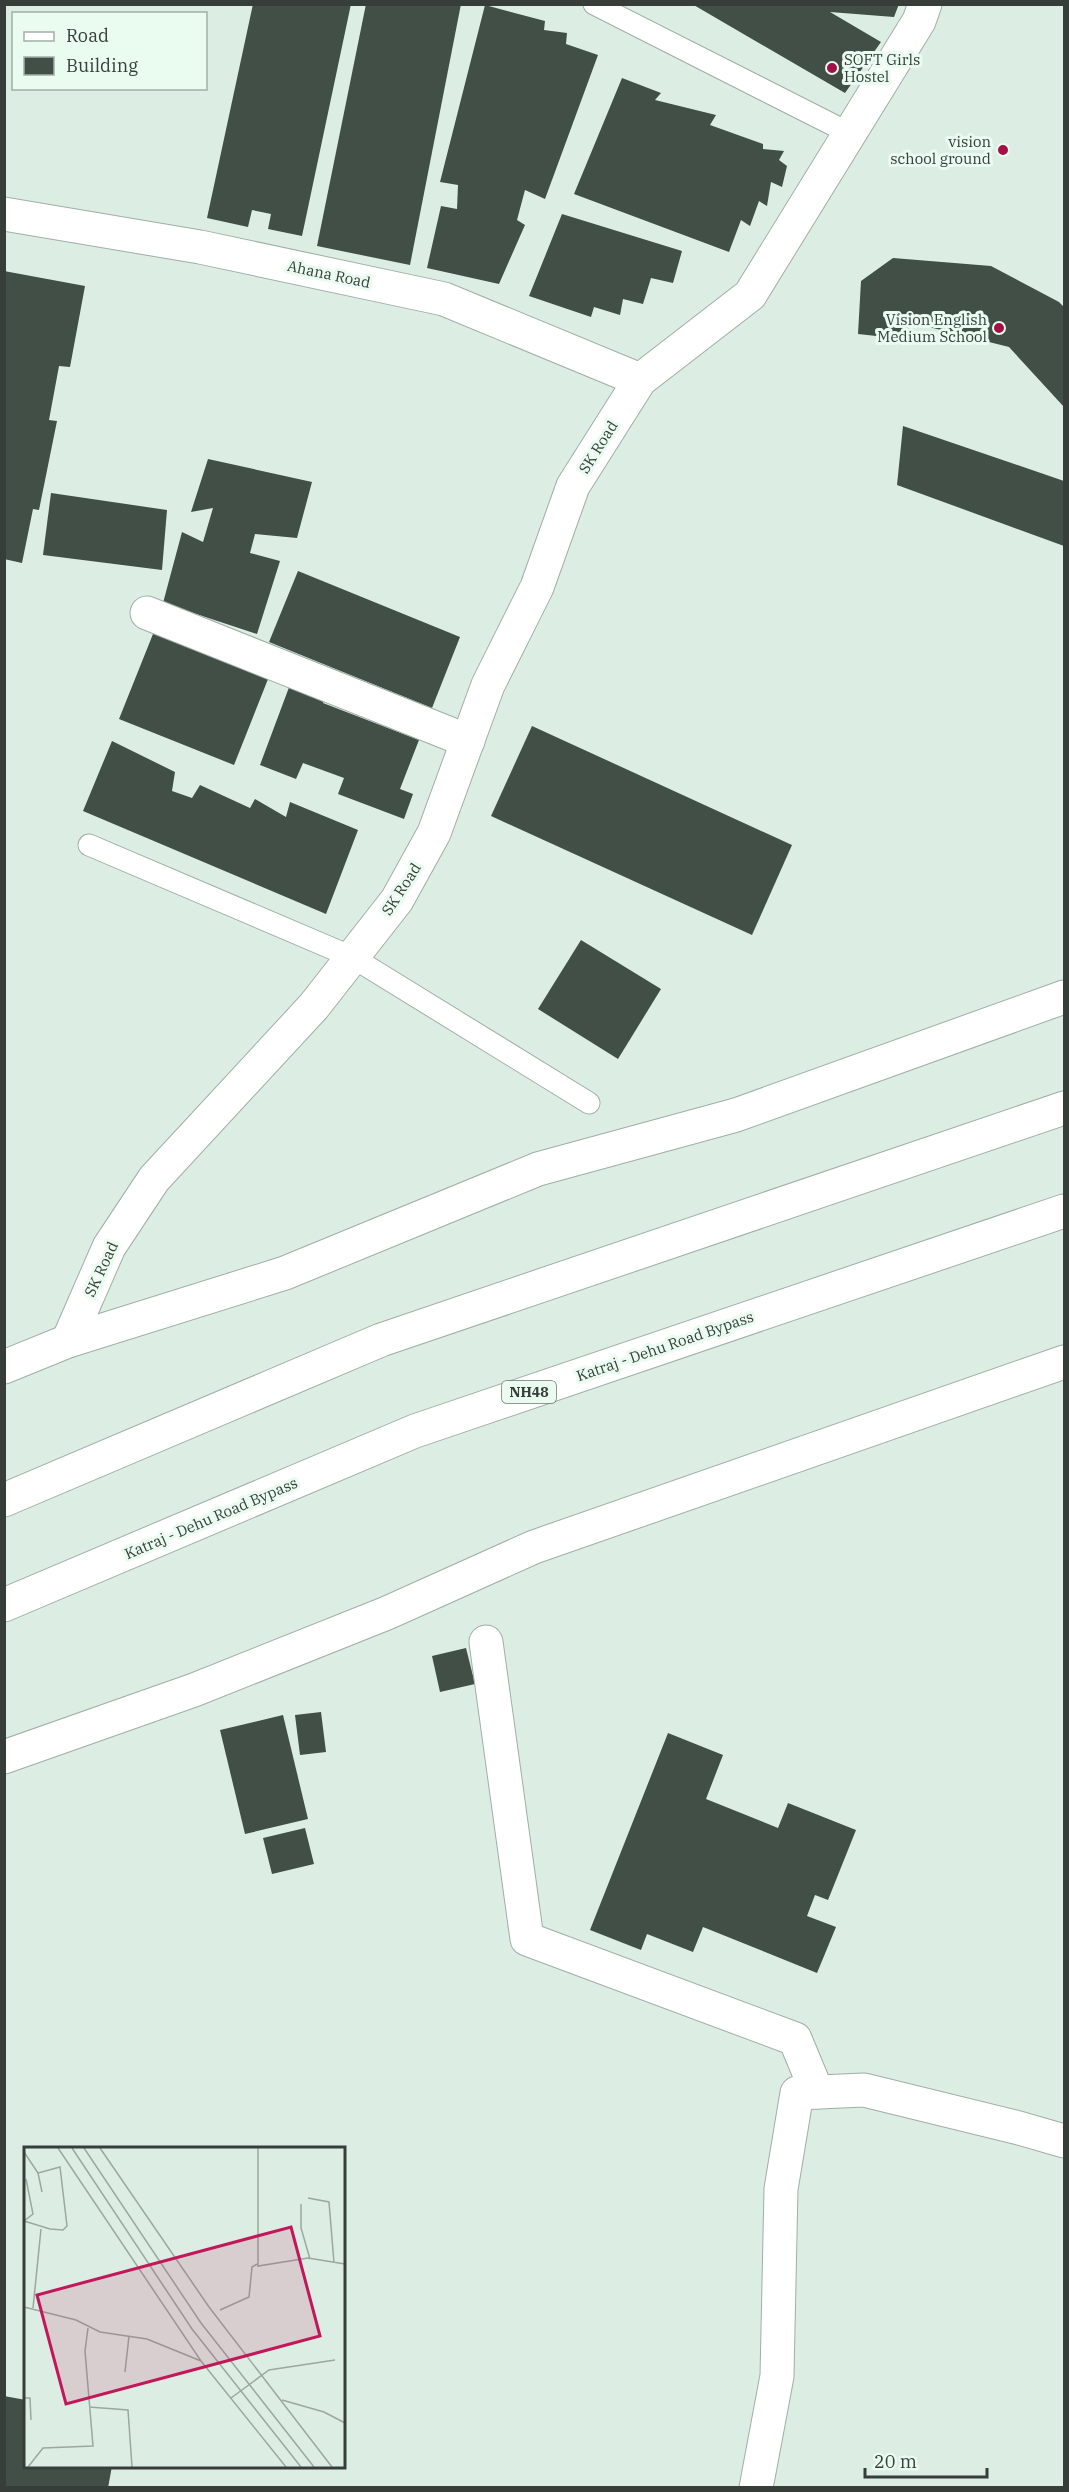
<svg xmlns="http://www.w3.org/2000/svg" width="1069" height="2492" viewBox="0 0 1069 2492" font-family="'IBM Plex Serif',serif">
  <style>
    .building { fill: #414f46 }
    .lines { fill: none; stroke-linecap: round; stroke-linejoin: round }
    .service-casing { stroke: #9fafa5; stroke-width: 23 }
    .minor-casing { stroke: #9fafa5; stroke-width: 35 }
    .tertiary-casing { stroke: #9fafa5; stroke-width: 35 }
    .trunk-casing { stroke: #9fafa5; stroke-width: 35 }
    .service { stroke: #fff; stroke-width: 21 }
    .minor { stroke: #fff; stroke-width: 33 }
    .tertiary { stroke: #fff; stroke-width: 33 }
    .trunk { stroke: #fff; stroke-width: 33 }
    .poi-dot { fill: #a50f47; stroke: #eafbf0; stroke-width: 2 }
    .labels { text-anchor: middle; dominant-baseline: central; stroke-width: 6; stroke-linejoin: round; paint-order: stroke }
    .shield { fill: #eafbf0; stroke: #6d7770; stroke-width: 1.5 }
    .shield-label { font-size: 14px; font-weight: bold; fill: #373e39 }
    .poi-label { font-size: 15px; fill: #373e39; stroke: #eafbf0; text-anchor: end }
    .street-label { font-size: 15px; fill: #373e39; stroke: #eafbf0 }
    .inset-road { fill: none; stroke: #9aa89f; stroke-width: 1.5 }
    .view { fill: #c2185b; fill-opacity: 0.15; stroke: #c2185b; stroke-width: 3 }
    .inset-edge { fill: none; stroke: #373e39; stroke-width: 3 }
  </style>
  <rect width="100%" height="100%" fill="#dceee3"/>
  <g class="building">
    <polygon points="253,4 351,4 302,236 268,229 271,214 252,210 248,227 207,218"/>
    <polygon points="366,4 461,4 410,265 317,246"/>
    <polygon points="692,4 899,4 894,17 830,12 881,42 845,93"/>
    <polygon points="485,5 545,21 544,30 567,33 566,44 598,55 545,199 525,190 517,220 525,225 499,284 427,268 441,206 457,209 458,185 440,182"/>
    <polygon points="622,78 661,93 655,100 716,115 710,125 763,144 763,149 784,151 779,160 787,166 782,187 771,182 767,206 759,201 750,226 741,220 729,252 574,194"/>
    <polygon points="562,214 682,251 673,283 651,278 643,304 623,299 620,315 594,307 591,317 529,296"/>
    <polygon points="893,258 991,266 1059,302 1064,307 1064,407 1009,347 913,323 904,339 858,334 861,281"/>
    <polygon points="4,271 85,286 70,367 59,366 49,420 57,421 39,510 33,509 22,563 4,559"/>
    <polygon points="903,426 1064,481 1064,546 897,485"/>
    <polygon points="208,459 312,482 297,538 255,534 250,553 280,561 257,634 163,603 182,532 203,542 213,508 191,512"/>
    <polygon points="51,493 167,510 162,570 43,555"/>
    <polygon points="298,571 460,637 432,708 269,642"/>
    <polygon points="155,629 270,674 234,765 119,719"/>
    <polygon points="291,682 326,694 323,703 419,740 400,789 413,794 404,819 338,794 344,778 303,763 296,779 260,765"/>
    <polygon points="532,726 792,845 752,935 491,816"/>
    <polygon points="112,741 175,772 172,791 192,798 200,785 250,808 255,799 286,817 290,802 358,830 326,914 83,811"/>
    <polygon points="581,940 661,989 618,1059 538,1009"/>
    <polygon points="466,1648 475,1684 440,1692 432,1656"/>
    <polygon points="321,1712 326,1752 300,1755 295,1715"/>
    <polygon points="283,1715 308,1819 245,1834 220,1730"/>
    <polygon points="668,1733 723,1755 706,1799 778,1828 788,1803 856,1830 828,1900 815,1895 807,1916 836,1927 817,1973 703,1927 693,1952 647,1934 641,1950 590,1930"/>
    <polygon points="305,1828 314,1864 272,1874 263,1838"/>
    <polygon points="4,2396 26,2400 26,2466 112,2466 108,2488 4,2488"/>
  </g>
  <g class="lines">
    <defs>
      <g id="service">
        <polyline points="594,4 849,133"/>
        <polyline points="89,845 352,957 589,1103"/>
      </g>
      <g id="minor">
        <polyline points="4,214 200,247 444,299 640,380"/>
        <polyline points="147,613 468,741"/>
        <polyline points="68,1341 109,1247 154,1179 314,1006 397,900 434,833 488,685 537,587 573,486 640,380 750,295 919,21 925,4"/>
        <polyline points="486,1642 527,1939 795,2039 817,2092"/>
        <polyline points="756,2488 777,2376 781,2189 797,2093 864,2090 1019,2128 1064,2141"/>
      </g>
      <g id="tertiary">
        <polyline points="4,1367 68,1341 285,1273 538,1169 736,1115 1064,997"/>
        <polyline points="4,1757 194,1690 387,1613 534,1547 1064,1362"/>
      </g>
      <g id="trunk">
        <polyline points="4,1500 381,1340 1064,1108"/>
        <polyline points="4,1605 415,1431 1064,1211"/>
      </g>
    </defs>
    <use href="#service" class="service-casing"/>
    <use href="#minor" class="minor-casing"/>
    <use href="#tertiary" class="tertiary-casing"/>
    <use href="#trunk" class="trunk-casing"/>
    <use href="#service" class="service"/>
    <use href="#minor" class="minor"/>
    <use href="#tertiary" class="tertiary"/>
    <use href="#trunk" class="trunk"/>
  </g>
  <g class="poi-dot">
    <circle cx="832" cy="68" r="6"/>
    <circle cx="1003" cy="150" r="6"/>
    <circle cx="999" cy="328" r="6"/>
  </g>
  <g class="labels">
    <rect class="shield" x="502" y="1381" width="54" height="22" rx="4.5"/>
    <g class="shield-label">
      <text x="529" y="1392">NH48</text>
    </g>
    <g class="poi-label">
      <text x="844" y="59" text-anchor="start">SOFT Girls<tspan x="844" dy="17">Hostel</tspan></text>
      <text x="991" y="141">vision<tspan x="991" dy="17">school ground</tspan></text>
      <text x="987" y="319">Vision English<tspan x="987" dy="17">Medium School</tspan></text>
    </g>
    <g class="street-label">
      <text transform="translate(329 274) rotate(12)">Ahana Road</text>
      <text transform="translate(598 447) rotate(-58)">SK Road</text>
      <text transform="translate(401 889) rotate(-57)">SK Road</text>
      <text transform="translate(101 1269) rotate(-65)">SK Road</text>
      <text transform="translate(665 1346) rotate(-19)">Katraj - Dehu Road Bypass</text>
      <text transform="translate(211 1518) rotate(-23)">Katraj - Dehu Road Bypass</text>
    </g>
  </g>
  <g transform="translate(24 2147)">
    <rect width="321" height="321" fill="#dceee3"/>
    <path class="inset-road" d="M 34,1 L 177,214 L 262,320M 48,1 L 168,182 L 277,320M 60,1 L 177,176 L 290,320M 76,1 L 185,160 L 308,320M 234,1 L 234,119 L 284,111 L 321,117M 0,5 L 14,26M 284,51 L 305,55 L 310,116M 277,57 L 277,81 L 286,112M 0,74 L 26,82 L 39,83 L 43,79 L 36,20 L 14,26 L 18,45M 0,74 L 9,67 L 2,32M 0,160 L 52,173 L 76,185 L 123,192 L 177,214M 9,161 L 17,82M 196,163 L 225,150 L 228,120 L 233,117M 101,225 L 105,189M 0,251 L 6,251 L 7,273M 207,251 L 245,223 L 311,213M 258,253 L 300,265 L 321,276M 65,260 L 104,263 L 108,320M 4,320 L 19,301 L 69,299 L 61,204 L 64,181"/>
    <path class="view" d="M 267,80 L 296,189 L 42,257 L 13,148 Z"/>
    <rect width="321" height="321" class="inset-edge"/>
  </g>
  <rect width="1069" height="2492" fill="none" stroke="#373e39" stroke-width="12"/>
  <rect x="12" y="12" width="195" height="78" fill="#eafbf0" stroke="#a2afa7" stroke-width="1.5"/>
  <rect x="24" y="32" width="30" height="9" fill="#ffffff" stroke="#a2afa7" stroke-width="1.5"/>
  <text x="66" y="42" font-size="18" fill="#373e39">Road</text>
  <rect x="24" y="57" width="30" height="18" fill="#414f46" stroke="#a2afa7" stroke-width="1.5"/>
  <text x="66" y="72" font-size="18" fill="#373e39">Building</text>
  <path d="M865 2468v9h122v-9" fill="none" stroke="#373e39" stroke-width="3"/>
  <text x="874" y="2468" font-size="18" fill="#373e39" stroke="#eafbf0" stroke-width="4.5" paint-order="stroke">20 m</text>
</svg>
